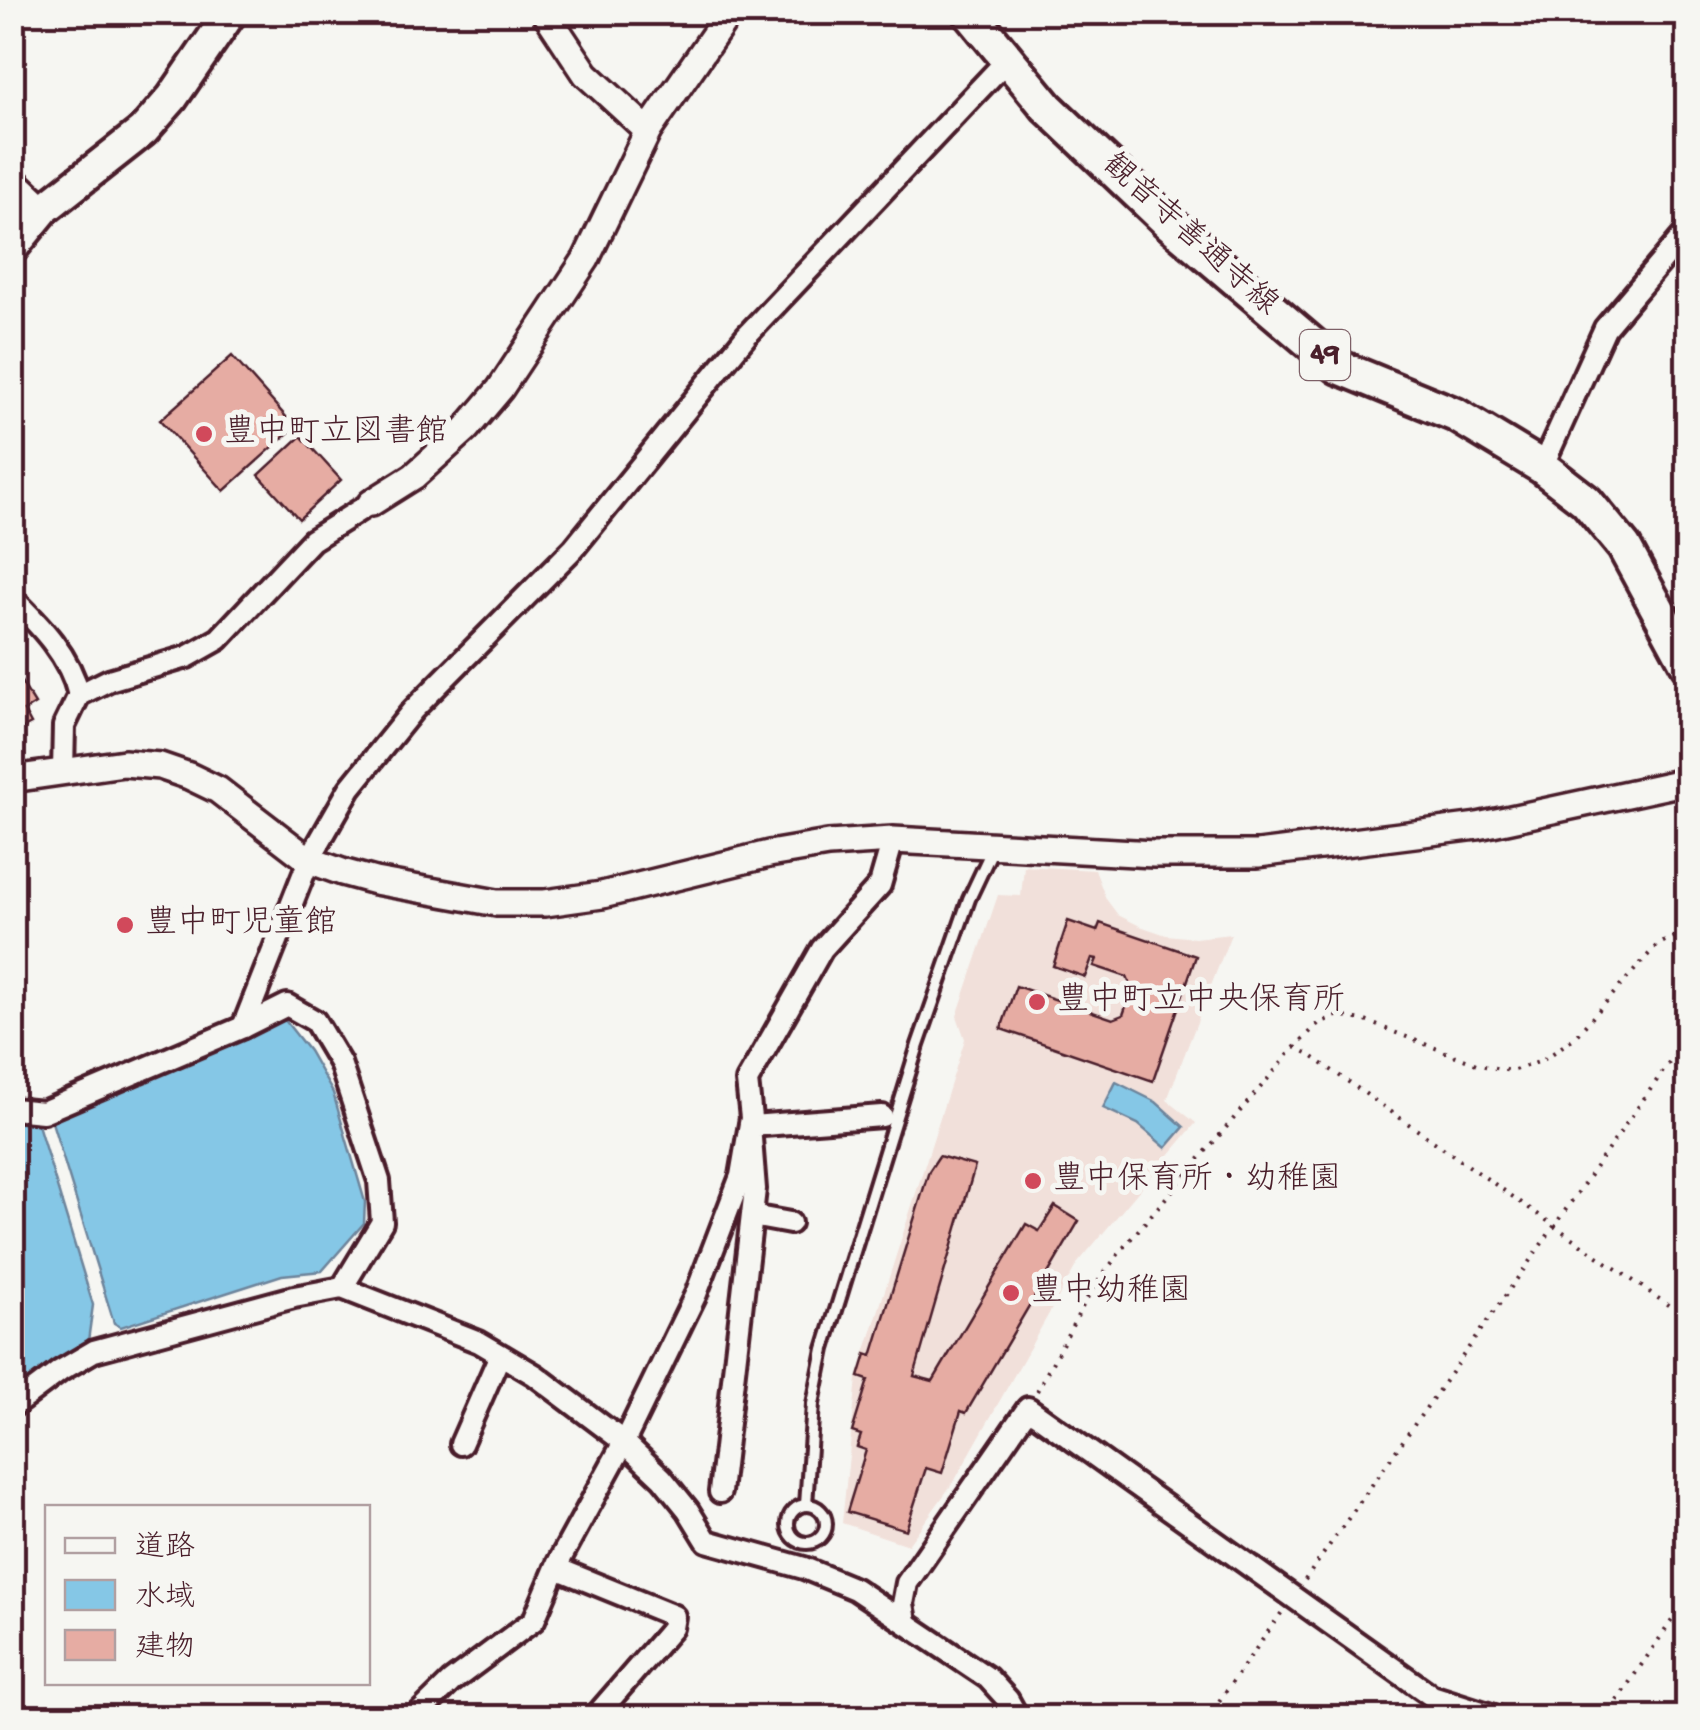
<svg xmlns="http://www.w3.org/2000/svg" width="1700" height="1730" viewBox="0 0 1700 1730" font-family="'Gochi Hand','Klee One',sans-serif">
  <style>
    .built { fill: #f1e0da }
    .water { fill: #85c7e6; stroke: #6d849b; stroke-width: 2.5 }
    .building { fill: #e6aca3; stroke: #4a1f2b; stroke-width: 2.5 }
    .lines { fill: none; stroke-linecap: round; stroke-linejoin: round }
    .service-casing { stroke: #4a1f2b; stroke-width: 18 }
    .minor-casing { stroke: #4a1f2b; stroke-width: 28 }
    .tertiary-casing { stroke: #4a1f2b; stroke-width: 32 }
    .secondary-casing { stroke: #4a1f2b; stroke-width: 38 }
    .primary-casing { stroke: #4a1f2b; stroke-width: 40 }
    .path { stroke: #4a1f2b; stroke-width: 4; stroke-dasharray: 2.5 8; stroke-linecap: butt }
    .service { stroke: #f6f6f2; stroke-width: 10 }
    .minor { stroke: #f6f6f2; stroke-width: 20 }
    .tertiary { stroke: #f6f6f2; stroke-width: 25 }
    .secondary { stroke: #f6f6f2; stroke-width: 30 }
    .primary { stroke: #f6f6f2; stroke-width: 32 }
    .poi-dot { fill: #d1495b; stroke: #f6f6f2; stroke-width: 4 }
    .labels { text-anchor: middle; dominant-baseline: central; stroke-width: 10; stroke-linejoin: round; paint-order: stroke }
    .shield { fill: #f6f6f2; stroke: #7e6067; stroke-width: 2.5 }
    .shield-label { font-size: 30px; font-weight: bold; fill: #4a1f2b }
    .street-label { font-size: 32px; fill: #4a1f2b; stroke: #f6f6f2 }
    .poi-label { font-size: 32px; fill: #4a1f2b; stroke: #f6f6f2; text-anchor: start }
  </style>
  <rect width="100%" height="100%" fill="#f6f6f2"/>
  <filter id="ink" filterUnits="userSpaceOnUse"><feTurbulence type="fractalNoise" baseFrequency=".01" numOctaves="2"/><feDisplacementMap in="SourceGraphic" scale="20" xChannelSelector="R" yChannelSelector="G"/><feConvolveMatrix kernelMatrix="1 2 1 2 8 2 1 2 1" color-interpolation-filters="sRGB"/></filter>
  <g filter="url(#ink)">
    <polygon class="built" points="1024,866 1095,870 1106,899 1118,915 1140,926 1166,935 1195,938 1231,934 1167,1100 1196,1123 1077,1264 955,1480 908,1545 842,1523 857,1378 965,1039 957,1016 998,895 1021,896"/>
    <g class="water">
      <polygon points="284,1019 309,1051 333,1093 365,1202 364,1223 322,1271 282,1275 121,1327 114,1323 52,1122 56,1111"/>
      <polygon points="1116,1082 1156,1102 1184,1127 1166,1148 1138,1124 1103,1108"/>
      <polygon points="13,1117 36,1118 93,1305 88,1341 33,1378 13,1395"/>
    </g>
    <g class="building">
      <polygon points="232,356 295,427 224,491 160,420"/>
      <polygon points="301,436 341,480 299,519 259,475"/>
      <polygon points="20,680 35,704 24,711 31,724 12,734 12,684"/>
      <polygon points="1068,921 1097,931 1100,923 1196,956 1153,1081 1001,1029 1016,986 1113,1019 1123,1015 1132,989 1127,977 1094,966 1097,959 1092,958 1085,977 1053,966"/>
      <polygon points="939,1156 975,1166 914,1376 933,1381 1026,1224 1039,1231 1055,1206 1079,1221 966,1413 961,1411 942,1473 926,1468 906,1530 847,1512 866,1450 857,1447 861,1435 852,1432 868,1380 859,1377 866,1354 872,1356 929,1171"/>
    </g>
    <g class="lines">
      <defs>
        <g id="service">
          <polyline points="806,1505 813,1404 824,1349 918,1045 969,899 994,846"/>
          <circle cx="807" cy="1524" r="19"/>
        </g>
        <g id="minor">
          <polyline points="1542,467 1605,328 1688,230"/>
          <path d="M 12,598 C 40,625 70,656 79,695"/>
          <polyline points="63,771 64,726 79,695 109,680 187,657 219,639 312,540 371,503"/>
          <polyline points="243,1027 309,860 350,788 413,710 574,548 746,336 1007,60"/>
          <polyline points="12,1109 43,1112 243,1027 287,1005 315,1021 340,1063 379,1181 382,1222 342,1288"/>
          <polyline points="752,1216 790,1223"/>
          <polyline points="12,1407 60,1371 94,1351 294,1297 342,1288 479,1342 535,1375 624,1442 662,1478 688,1510 707,1541 804,1568 855,1589 988,1678 1008,1700 1018,1718"/>
          <polyline points="461,1444 500,1355"/>
          <polyline points="720,1492 755,1189 750,1126 882,1116"/>
          <polyline points="556,1568 674,1616 672,1628 594,1718"/>
          <polyline points="906,1621 903,1604 907,1583 1028,1408 1432,1696 1501,1718"/>
          <polyline points="414,1718 451,1682 534,1620 558,1563 624,1442 696,1294 741,1176 751,1118 747,1081 822,949 880,885 893,840"/>
        </g>
        <g id="tertiary">
          <polyline points="545,12 586,74 648,131"/>
          <polyline points="12,179 44,209"/>
          <polyline points="371,503 414,476 466,429 500,389 586,259 648,131 721,25 728,12"/>
          <polyline points="12,779 124,763 160,766 189,776 218,790 309,860 342,872 375,881 497,903 545,903 602,895 769,854 828,844 893,840 1154,854 1258,854 1478,826 1688,781"/>
        </g>
        <polyline id="secondary" points="12,248 44,209 143,131 172,98 231,12"/>
        <polyline id="primary" points="969,12 1047,107 1167,221 1339,367 1456,415 1542,467 1586,501 1624,547 1688,665"/>
      </defs>
      <use href="#service" class="service-casing"/>
      <use href="#minor" class="minor-casing"/>
      <use href="#tertiary" class="tertiary-casing"/>
      <use href="#secondary" class="secondary-casing"/>
      <use href="#primary" class="primary-casing"/>
      <g class="path">
        <polyline points="1295,1047 1307,1053 1688,1319"/>
        <polyline points="1037,1391 1091,1291 1123,1248 1295,1047 1319,1023 1337,1016 1363,1020 1479,1065 1511,1071 1542,1061 1574,1038 1657,945 1688,930"/>
        <polyline points="1305,1580 1688,1036"/>
        <polyline points="1207,1718 1282,1612"/>
        <polyline points="1605,1718 1688,1597"/>
      </g>
      <use href="#service" class="service"/>
      <use href="#minor" class="minor"/>
      <use href="#tertiary" class="tertiary"/>
      <use href="#secondary" class="secondary"/>
      <use href="#primary" class="primary"/>
    </g>
  </g>
  <g class="poi-dot">
    <circle cx="204" cy="434" r="10"/>
    <circle cx="125" cy="925" r="10"/>
    <circle cx="1037" cy="1002" r="10"/>
    <circle cx="1033" cy="1181" r="10"/>
    <circle cx="1011" cy="1293" r="10"/>
  </g>
  <g class="labels">
    <rect class="shield" x="1300" y="330" width="50" height="50" rx="8"/>
    <g class="shield-label">
      <text x="1325" y="355">49</text>
    </g>
    <g class="street-label">
      <text transform="translate(1189 236) rotate(42)">観音寺善通寺線</text>
    </g>
    <g class="poi-label">
      <text x="224" y="434">豊中町立図書館</text>
      <text x="145" y="925">豊中町児童館</text>
      <text x="1057" y="1002">豊中町立中央保育所</text>
      <text x="1053" y="1181">豊中保育所・幼稚園</text>
      <text x="1031" y="1293">豊中幼稚園</text>
    </g>
  </g>
  <rect width="1700" height="1730" fill="none" stroke="#f6f6f2" stroke-width="50"/>
  <rect x="25" y="25" width="1650" height="1680" fill="none" stroke="#4a1f2b" stroke-width="4" filter="url(#ink)"/>
  <rect x="45" y="1505" width="325" height="180" fill="#f6f6f2" stroke="#b1a0a2" stroke-width="2.5"/>
  <rect x="65" y="1538" width="50" height="15" fill="#f6f6f2" stroke="#b1a0a2" stroke-width="2.5"/>
  <text x="135" y="1555" font-size="30" fill="#4a1f2b">道路</text>
  <rect x="65" y="1580" width="50" height="30" fill="#85c7e6" stroke="#b1a0a2" stroke-width="2.5"/>
  <text x="135" y="1605" font-size="30" fill="#4a1f2b">水域</text>
  <rect x="65" y="1630" width="50" height="30" fill="#e6aca3" stroke="#b1a0a2" stroke-width="2.5"/>
  <text x="135" y="1655" font-size="30" fill="#4a1f2b">建物</text>
</svg>
